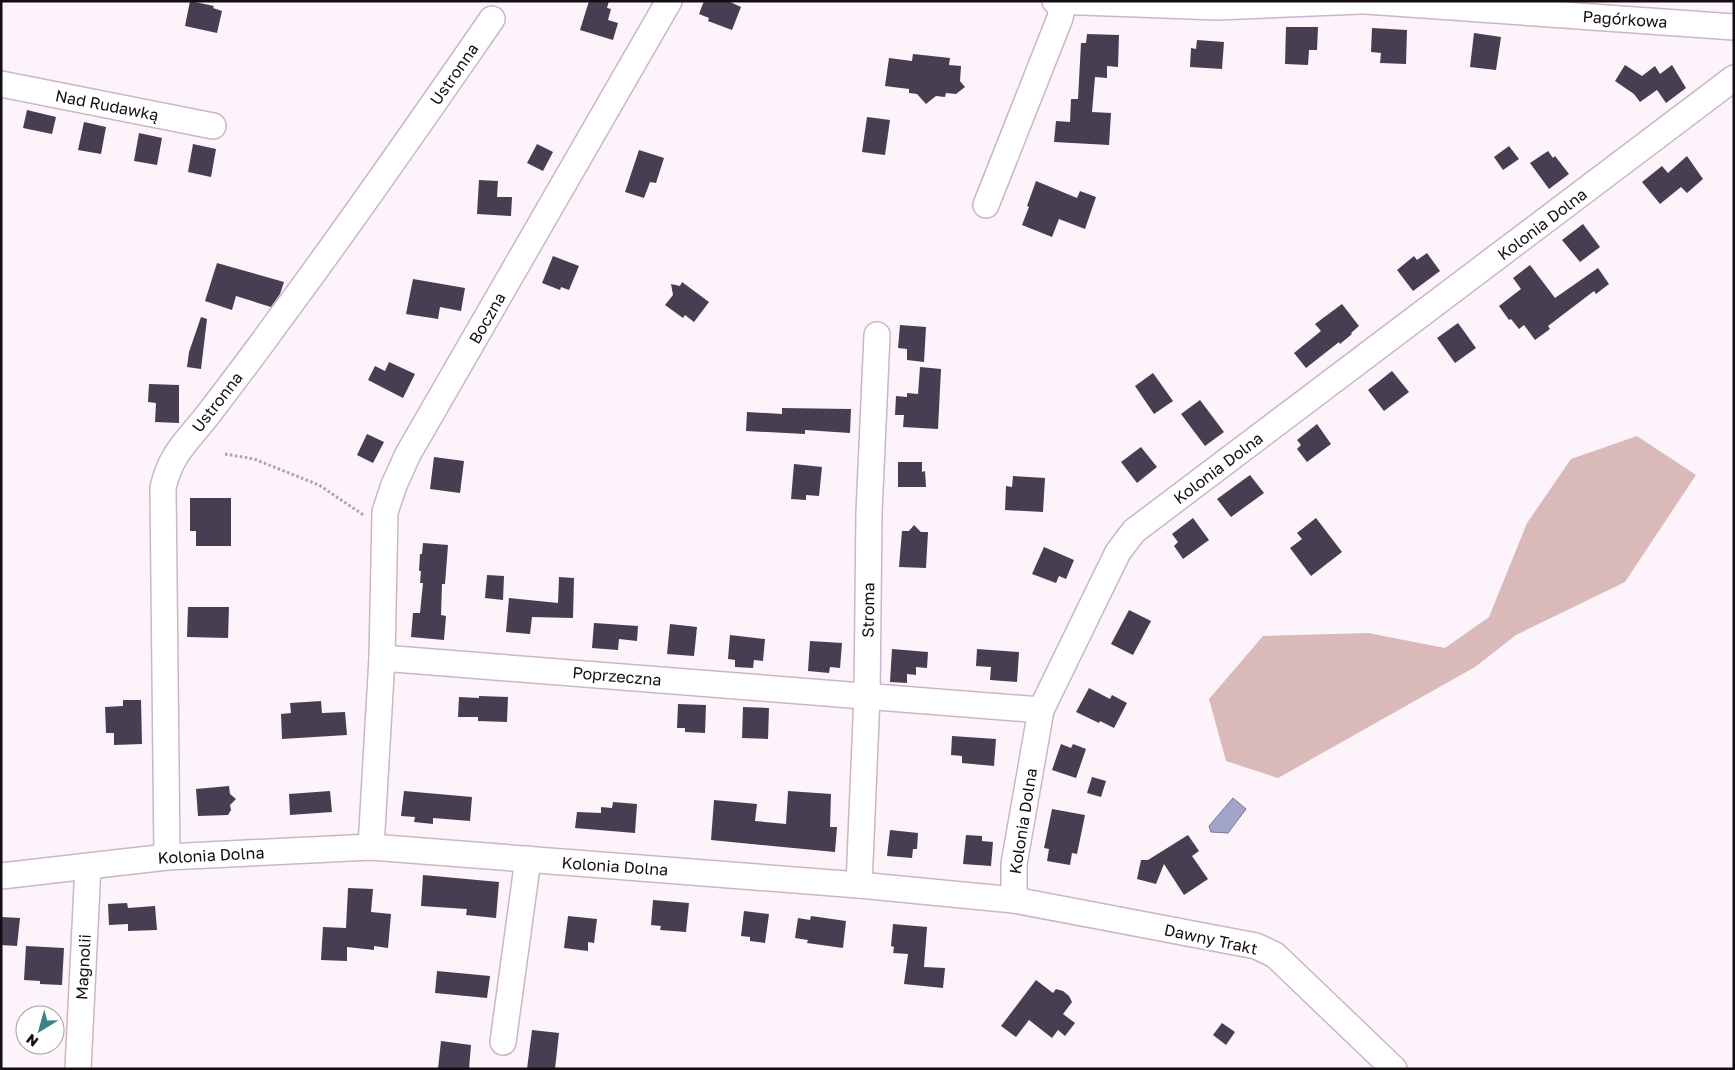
<svg xmlns="http://www.w3.org/2000/svg" width="1735" height="1070" viewBox="0 0 1735 1070" font-family="'Golos Text',sans-serif">
  <style>
    .green { fill: #d9bab9 }
    .water { fill: #a2a5c9; stroke: #777792 }
    .building { fill: #473e52 }
    .lines { fill: none; stroke-linecap: round; stroke-linejoin: round }
    .minor-casing { stroke: #cbb5c8; stroke-width: 28 }
    .path { stroke: #ada4ab; stroke-width: 3; stroke-dasharray: 2.5 2.5; stroke-linecap: butt }
    .minor { stroke: #fff; stroke-width: 25 }
    .labels { text-anchor: middle; dominant-baseline: central; stroke-width: 5; stroke-linejoin: round; paint-order: stroke }
    .street-label { font-size: 16px; fill: #140d13; stroke: #fff }
  </style>
  <rect width="100%" height="100%" fill="#fdf3fb"/>
  <polygon class="green" points="1637,436 1696,475 1625,582 1516,635 1475,667 1278,778 1226,761 1209,699 1263,636 1368,633 1445,648 1489,617 1527,523 1571,459"/>
  <polygon class="water" points="1233,798 1246,809 1228,833 1211,832 1209,826"/>
  <g class="building">
    <polygon points="190,1 214,6 213,8 222,11 217,33 185,26"/>
    <polygon points="589,1 609,1 607,8 611,9 608,20 618,23 613,40 580,30"/>
    <polygon points="704,1 728,1 741,7 732,30 708,21 709,18 699,14"/>
    <polygon points="1286,27 1318,27 1317,50 1309,50 1308,65 1285,64"/>
    <polygon points="1372,28 1407,30 1406,64 1380,63 1381,53 1371,52"/>
    <polygon points="1474,33 1501,37 1496,70 1470,67"/>
    <polygon points="1087,34 1119,35 1118,67 1107,66 1107,78 1095,77 1092,112 1111,113 1109,145 1054,142 1056,121 1070,122 1071,99 1078,99 1081,43 1086,43"/>
    <polygon points="1197,40 1224,42 1222,69 1190,67 1191,48 1196,49"/>
    <polygon points="913,54 950,58 949,65 961,66 960,81 965,87 956,94 946,93 945,97 936,96 926,104 917,94 909,93 909,89 885,86 889,58 912,61"/>
    <polygon points="1625,65 1642,76 1655,66 1660,74 1672,65 1686,88 1666,103 1657,90 1640,102 1634,94 1615,81"/>
    <polygon points="27,110 56,117 52,134 23,128"/>
    <polygon points="867,117 890,120 885,155 862,152"/>
    <polygon points="84,122 106,127 101,154 78,150"/>
    <polygon points="139,133 162,138 157,165 134,161"/>
    <polygon points="193,144 216,149 211,177 188,172"/>
    <polygon points="537,144 553,152 543,171 527,163"/>
    <polygon points="1509,146 1519,159 1503,170 1494,157"/>
    <polygon points="639,150 664,158 656,183 650,182 644,198 625,192"/>
    <polygon points="1548,151 1553,158 1555,156 1569,174 1549,189 1530,163"/>
    <polygon points="1687,156 1703,179 1687,193 1681,187 1660,204 1642,182 1662,166 1668,173"/>
    <polygon points="479,180 498,181 497,197 512,197 511,216 477,214"/>
    <polygon points="1036,181 1077,198 1080,191 1096,197 1085,229 1059,219 1052,237 1022,225 1029,207 1027,206"/>
    <polygon points="1583,224 1600,247 1580,262 1562,240"/>
    <polygon points="1427,253 1440,271 1413,291 1397,270 1414,256 1417,260"/>
    <polygon points="553,256 579,266 569,290 561,287 560,290 542,283"/>
    <polygon points="217,263 284,282 280,294 271,307 236,296 232,310 205,301"/>
    <polygon points="1530,265 1555,298 1598,268 1609,284 1596,294 1594,291 1548,326 1550,329 1535,340 1524,325 1519,329 1511,319 1509,320 1499,306 1521,289 1513,278"/>
    <polygon points="413,279 465,288 461,311 440,307 438,319 406,314"/>
    <polygon points="682,282 709,302 694,322 685,315 683,318 665,305 673,295 671,284 680,286"/>
    <polygon points="1342,304 1359,326 1351,333 1352,334 1340,344 1339,342 1306,368 1294,353 1321,331 1315,324"/>
    <polygon points="201,317 207,319 201,369 187,367 189,352"/>
    <polygon points="1458,323 1476,348 1455,363 1437,338"/>
    <polygon points="900,325 926,327 924,362 907,360 907,349 898,348"/>
    <polygon points="389,362 415,374 403,398 368,380 375,366 385,371"/>
    <polygon points="920,367 941,369 938,429 903,427 904,415 895,415 896,396 907,397 907,393 918,394"/>
    <polygon points="1392,371 1409,392 1384,411 1368,390"/>
    <polygon points="1153,373 1173,401 1154,414 1135,386"/>
    <polygon points="149,384 179,385 179,423 155,422 156,403 148,402"/>
    <polygon points="1200,400 1224,432 1205,446 1181,414"/>
    <polygon points="782,408 851,409 850,433 805,430 805,434 746,431 747,412 782,414"/>
    <polygon points="1317,424 1331,444 1307,462 1297,449 1301,445 1297,440"/>
    <polygon points="367,434 384,442 373,463 357,455"/>
    <polygon points="1141,447 1157,467 1137,483 1121,462"/>
    <polygon points="434,457 464,461 460,493 430,489"/>
    <polygon points="898,462 922,462 922,472 925,471 926,487 898,487"/>
    <polygon points="794,464 822,467 819,496 806,495 806,500 791,499"/>
    <polygon points="1250,475 1264,493 1231,517 1217,499"/>
    <polygon points="1013,476 1045,478 1043,512 1005,510 1006,486 1012,487"/>
    <polygon points="190,498 231,498 231,546 196,546 196,531 190,531"/>
    <polygon points="1193,518 1209,540 1183,559 1174,546 1178,542 1172,534"/>
    <polygon points="1316,518 1342,552 1311,576 1290,548 1302,539 1297,533"/>
    <polygon points="914,525 921,532 928,532 926,568 899,567 902,531 909,531"/>
    <polygon points="423,543 448,545 445,584 442,584 441,615 446,616 444,640 411,637 413,613 420,613 423,583 420,583 421,571 419,571 420,554 422,554"/>
    <polygon points="1044,547 1074,560 1066,579 1059,576 1056,583 1032,574"/>
    <polygon points="487,575 504,576 503,600 485,598"/>
    <polygon points="559,577 574,578 573,618 532,617 530,634 506,632 509,598 558,603"/>
    <polygon points="188,607 229,607 228,638 187,637"/>
    <polygon points="1129,610 1151,621 1133,655 1111,644"/>
    <polygon points="594,623 638,626 637,641 619,639 618,650 592,648"/>
    <polygon points="670,624 697,627 694,656 667,654"/>
    <polygon points="730,635 765,639 763,661 754,660 753,668 735,667 735,660 728,659"/>
    <polygon points="810,641 842,643 840,668 830,667 829,673 808,671"/>
    <polygon points="892,649 928,652 927,668 916,667 916,675 907,674 907,683 890,682"/>
    <polygon points="977,649 1019,652 1017,682 990,680 991,667 976,666"/>
    <polygon points="1089,688 1110,699 1112,695 1127,703 1114,728 1100,721 1099,723 1076,712"/>
    <polygon points="479,696 508,697 507,722 478,721 478,717 458,717 459,697 479,698"/>
    <polygon points="123,700 141,700 142,744 114,745 114,733 106,733 105,707 123,706"/>
    <polygon points="321,701 322,713 345,712 347,735 282,739 281,714 291,713 290,703"/>
    <polygon points="678,704 706,705 705,733 685,732 685,728 677,728"/>
    <polygon points="743,707 769,708 768,739 742,738"/>
    <polygon points="952,736 996,739 994,766 962,763 962,756 951,755"/>
    <polygon points="1061,744 1071,748 1073,744 1086,749 1076,778 1052,770"/>
    <polygon points="1092,777 1106,781 1101,797 1087,793"/>
    <polygon points="229,786 230,794 236,799 230,805 231,810 228,815 198,816 196,789"/>
    <polygon points="330,791 332,812 290,815 289,794"/>
    <polygon points="404,791 472,797 470,821 433,818 433,824 414,822 415,817 401,816"/>
    <polygon points="788,791 831,794 830,827 837,827 835,852 711,840 714,800 757,804 755,821 786,824"/>
    <polygon points="613,802 637,804 635,833 575,828 577,812 601,813 601,807 612,808"/>
    <polygon points="1052,809 1085,815 1077,854 1072,853 1070,865 1047,861 1049,849 1044,848"/>
    <polygon points="890,830 918,833 917,849 913,849 912,858 887,856"/>
    <polygon points="966,835 982,836 982,841 993,842 991,866 963,864"/>
    <polygon points="1188,835 1199,851 1192,856 1208,879 1184,895 1164,864 1156,884 1137,879 1141,860 1148,860"/>
    <polygon points="423,875 499,882 496,918 466,915 467,909 421,906"/>
    <polygon points="348,888 373,889 371,912 391,914 388,948 374,946 374,950 347,947 347,961 321,960 323,927 346,928"/>
    <polygon points="653,900 689,903 686,932 660,930 661,926 651,925"/>
    <polygon points="127,903 128,908 155,906 157,930 128,931 128,924 109,925 108,904"/>
    <polygon points="744,911 769,914 765,943 750,941 750,937 741,936"/>
    <polygon points="568,916 597,919 594,943 588,942 588,951 564,948"/>
    <polygon points="811,916 846,921 843,948 807,943 808,940 795,938 798,918 810,920"/>
    <polygon points="1,917 20,918 17,946 1,945"/>
    <polygon points="893,924 927,927 924,967 945,968 943,988 904,984 908,954 893,953 894,947 891,946"/>
    <polygon points="26,946 64,948 62,985 40,984 40,981 24,980"/>
    <polygon points="437,971 490,976 487,998 435,993"/>
    <polygon points="1036,980 1053,993 1056,989 1063,991 1069,996 1072,1002 1063,1014 1075,1023 1065,1036 1058,1030 1052,1038 1029,1020 1016,1037 1001,1026"/>
    <polygon points="1222,1023 1235,1032 1226,1045 1213,1035"/>
    <polygon points="532,1030 559,1033 555,1069 527,1069"/>
    <polygon points="441,1041 471,1045 469,1069 438,1069"/>
  </g>
  <g class="lines">
    <defs>
      <g id="minor">
        <polyline points="1055,1 1218,7 1360,1"/>
        <polyline points="1366,1 1734,27"/>
        <polyline points="1,84 213,126"/>
        <polyline points="986,205 1060,18 1063,2"/>
        <polyline points="382,658 385,512 394,485 408,454 669,1"/>
        <polyline points="371,847 382,658 1041,710"/>
        <path d="M 167,857 L 163,488 C 171,452 189,440 210,412 C 233,382 256,352 278,321 C 352,222 422,120 492,19"/>
        <polyline points="1,876 167,857 371,847 859,885 1014,900 1014,864 1041,710 1118,552 1134,531 1734,78"/>
        <polyline points="859,885 867,696 869,513 877,335"/>
        <polyline points="1014,900 1256,946 1275,955 1394,1069"/>
        <polyline points="503,1042 528,859"/>
        <polyline points="78,1069 88,866"/>
      </g>
    </defs>
    <use href="#minor" class="minor-casing"/>
    <polyline class="path" points="225,454 254,459 319,485 365,516"/>
    <use href="#minor" class="minor"/>
  </g>
  <g class="labels">
    <g class="street-label">
      <text transform="translate(1625 19) rotate(4)">Pagórkowa</text>
      <text transform="translate(454 74) rotate(-55)">Ustronna</text>
      <text transform="translate(107 105) rotate(11)">Nad Rudawką</text>
      <text transform="translate(1542 224) rotate(-37)">Kolonia Dolna</text>
      <text transform="translate(487 318) rotate(-60)">Boczna</text>
      <text transform="translate(217 402) rotate(-52)">Ustronna</text>
      <text transform="translate(1218 468) rotate(-37)">Kolonia Dolna</text>
      <text transform="translate(868 610) rotate(-89)">Stroma</text>
      <text transform="translate(617 676) rotate(5)">Poprzeczna</text>
      <text transform="translate(1023 821) rotate(-81)">Kolonia Dolna</text>
      <text transform="translate(211 855) rotate(-3)">Kolonia Dolna</text>
      <text transform="translate(615 866) rotate(4)">Kolonia Dolna</text>
      <text transform="translate(1211 939) rotate(12)">Dawny Trakt</text>
      <text transform="translate(83 967) rotate(-87)">Magnolii</text>
    </g>
  </g>
  <rect width="1735" height="1070" fill="none" stroke="#140d13" stroke-width="5"/>
  <g transform="translate(40 1030) rotate(217)"><circle r="24" fill="#ffffff" stroke="#a19ea1"/>
  <path d="M0-4L9 19L0 12L-9 19Z" fill="#3b828b"/>
  <text y="-8" font-size="14" font-weight="bold" text-anchor="middle" fill="#140d13">N</text>
  </g>
</svg>
